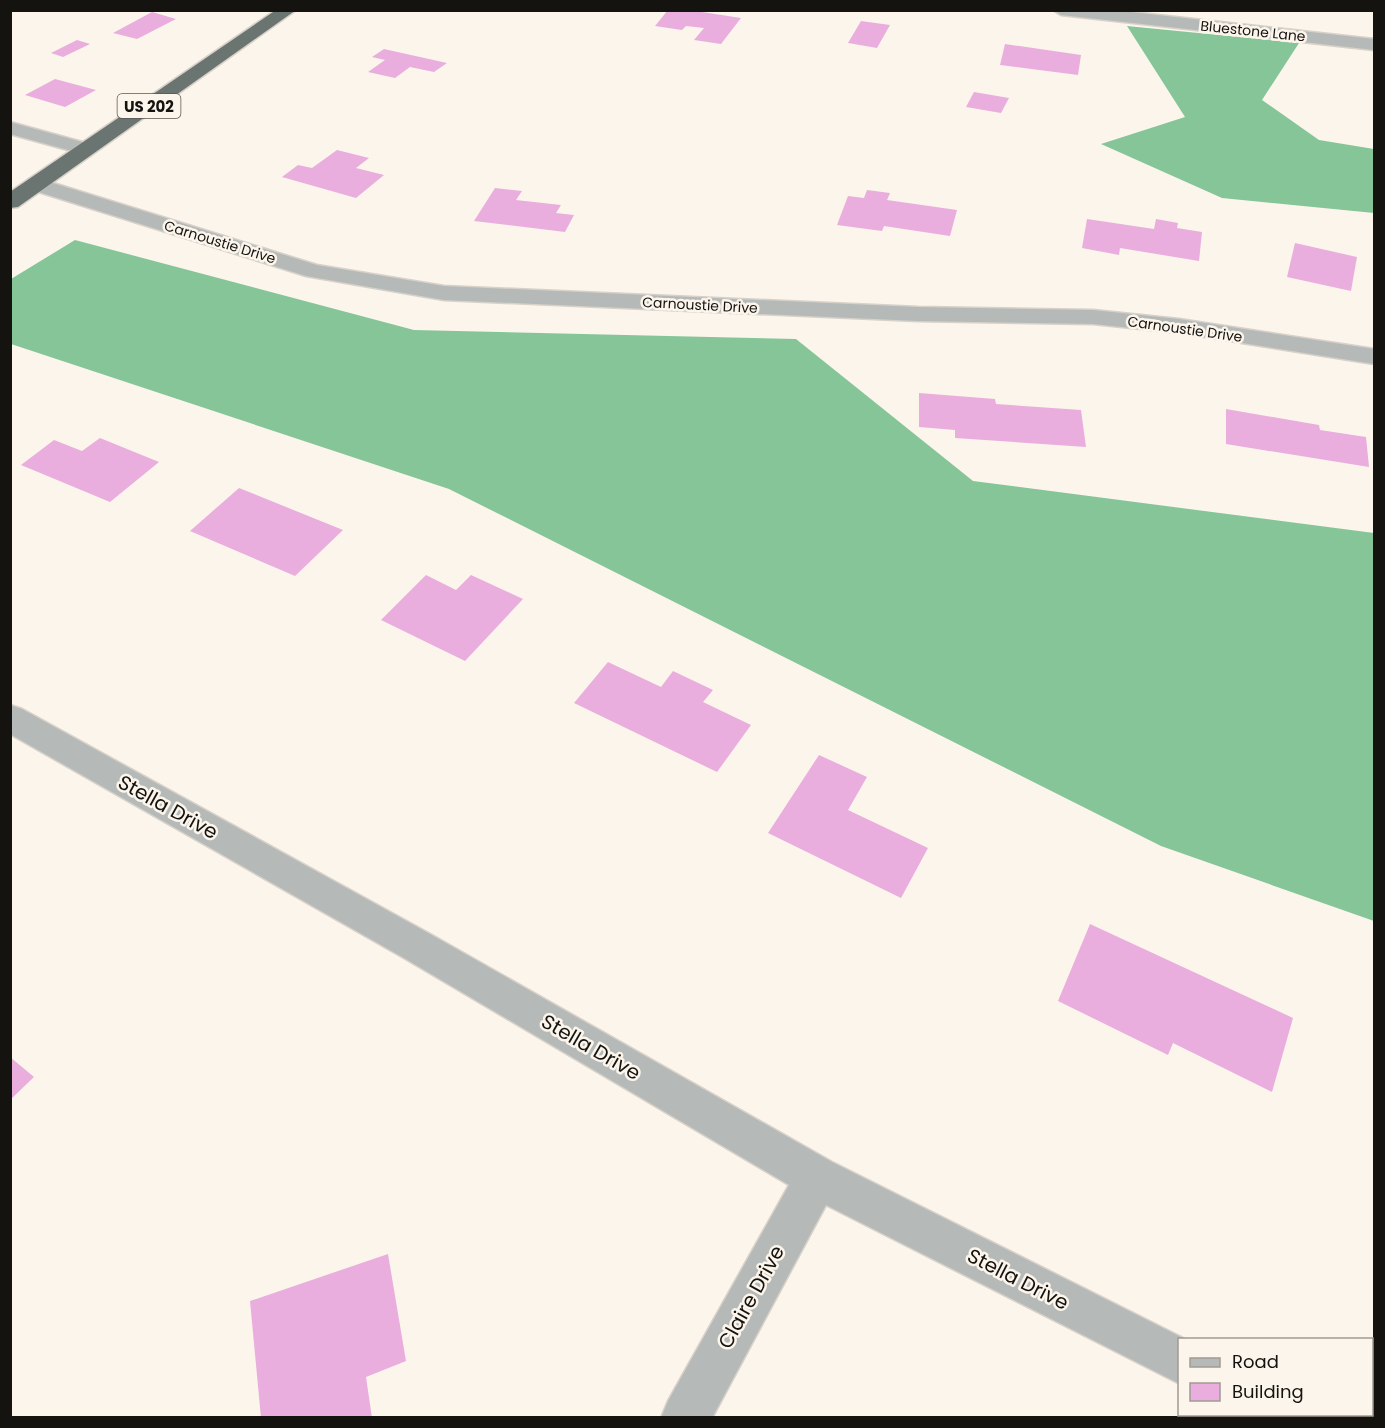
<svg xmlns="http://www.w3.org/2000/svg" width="1385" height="1428" viewBox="0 0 1385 1428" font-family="Poppins,sans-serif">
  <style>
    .forest { fill: #85c598 }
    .building { fill: #e9aedd }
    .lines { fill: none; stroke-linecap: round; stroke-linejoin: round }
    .street-casing { stroke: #d7d1c9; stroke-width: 3 }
    .highway-casing { stroke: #d7d1c9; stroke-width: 3 }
    .street { fill: #b5bab8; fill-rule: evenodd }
    .highway { fill: #6a7470; fill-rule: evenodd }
    .labels { text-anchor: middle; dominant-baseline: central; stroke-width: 5; stroke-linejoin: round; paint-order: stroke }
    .far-street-label { font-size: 14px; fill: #151310; stroke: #fcf5ec }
    .shield { fill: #fcf5ec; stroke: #5a5752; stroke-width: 1.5 }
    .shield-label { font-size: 15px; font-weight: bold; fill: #151310 }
    .near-street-label { font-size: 20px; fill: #151310; stroke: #fcf5ec }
  </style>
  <rect width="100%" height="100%" fill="#fcf5ec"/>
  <g class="forest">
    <polygon points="1127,26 1299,43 1262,100 1319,140 1374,149 1374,213 1222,198 1101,144 1185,117"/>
    <polygon points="75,240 414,330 796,339 973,481 1374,533 1374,921 1161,846 449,489 11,344 11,279"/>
  </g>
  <g class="building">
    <polygon points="668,10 689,10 741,18 721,44 694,40 704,28 686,26 682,30 655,26"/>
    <polygon points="152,12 176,19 137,39 113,33"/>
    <polygon points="861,21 890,25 877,48 848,43"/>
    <polygon points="77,40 90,44 63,57 51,53"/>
    <polygon points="1005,44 1081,55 1078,75 1000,65"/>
    <polygon points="384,49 447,63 434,72 410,67 395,78 368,72 385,60 372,57"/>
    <polygon points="55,79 96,90 65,107 25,95"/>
    <polygon points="974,92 1009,98 1001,113 966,107"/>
    <polygon points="337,150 369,158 356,168 384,175 356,198 282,177 298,165 312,168"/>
    <polygon points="495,188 522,191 516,200 561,205 556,213 574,215 565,232 474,221"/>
    <polygon points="867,190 890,193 887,200 957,210 950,236 884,226 882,231 837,225 848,196 864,198"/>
    <polygon points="1087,219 1154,229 1156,219 1178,223 1177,228 1202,232 1199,261 1120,248 1119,255 1082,248"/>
    <polygon points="1295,243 1357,257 1351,291 1287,277"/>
    <polygon points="919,393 995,399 996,404 1081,410 1086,447 955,438 955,430 919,427"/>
    <polygon points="1226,409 1319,425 1320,430 1366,437 1369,467 1226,444"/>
    <polygon points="100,438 159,462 110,502 21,465 54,440 82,451"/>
    <polygon points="239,488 343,530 295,576 190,531"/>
    <polygon points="426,575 456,590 471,575 523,599 465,661 381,620"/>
    <polygon points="608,662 661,687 673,671 713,690 703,702 751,725 717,772 574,703"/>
    <polygon points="819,755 867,777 848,810 928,848 901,898 768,833"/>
    <polygon points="1090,924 1293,1018 1272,1092 1173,1043 1168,1055 1058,1001"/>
    <polygon points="10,1057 34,1077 10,1100"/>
    <polygon points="388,1254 406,1361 366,1377 372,1418 261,1418 250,1301"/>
  </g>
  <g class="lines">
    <defs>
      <g id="street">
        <polygon points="1053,10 1113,10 1374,39 1374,50 1061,15"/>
        <polygon points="10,122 93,145 96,149 93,153 86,155 10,134"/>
        <polygon points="37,178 317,265 444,286 918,307 1093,310 1179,319 1374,349 1374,364 1179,333 1093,324 918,321 444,300 306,276 29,189 26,184 29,179"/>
        <polygon points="10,705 22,709 430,934 832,1162 1187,1340 1180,1340 1180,1384 826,1205 712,1418 661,1418 668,1401 789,1185 404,958 10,734"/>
        <polygon points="1261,1414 1314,1414 1315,1418 1262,1418"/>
      </g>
      <polygon id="highway" points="276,10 296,10 18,207 10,208 10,192"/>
    </defs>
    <use href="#street" class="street-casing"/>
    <use href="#highway" class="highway-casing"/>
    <use href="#street" class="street"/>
    <use href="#highway" class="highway"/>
  </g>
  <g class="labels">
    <g class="far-street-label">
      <text transform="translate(1253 31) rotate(6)">Bluestone Lane</text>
      <text transform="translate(220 242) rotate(17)">Carnoustie Drive</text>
      <text transform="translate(700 305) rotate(3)">Carnoustie Drive</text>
      <text transform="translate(1185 329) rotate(8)">Carnoustie Drive</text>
    </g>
    <rect class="shield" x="117.5" y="94" width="63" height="24" rx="4.5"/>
    <g class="shield-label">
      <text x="149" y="106">US 202</text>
    </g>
    <g class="near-street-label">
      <text transform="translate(168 807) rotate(29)">Stella Drive</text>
      <text transform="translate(591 1047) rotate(30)">Stella Drive</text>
      <text transform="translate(1018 1279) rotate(27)">Stella Drive</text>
      <text transform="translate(751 1297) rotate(-61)">Claire Drive</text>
    </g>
  </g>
  <rect width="1385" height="1428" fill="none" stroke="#151310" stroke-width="24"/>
  <rect x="1178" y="1338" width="195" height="78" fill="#fcf5ec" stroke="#a09b94" stroke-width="1.5"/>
  <rect x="1190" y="1358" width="30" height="9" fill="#b5bab8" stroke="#a09b94" stroke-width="1.5"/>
  <text x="1232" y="1368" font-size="18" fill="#151310">Road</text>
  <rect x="1190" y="1383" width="30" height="18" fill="#e9aedd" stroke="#a09b94" stroke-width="1.5"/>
  <text x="1232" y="1398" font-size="18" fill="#151310">Building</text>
</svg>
